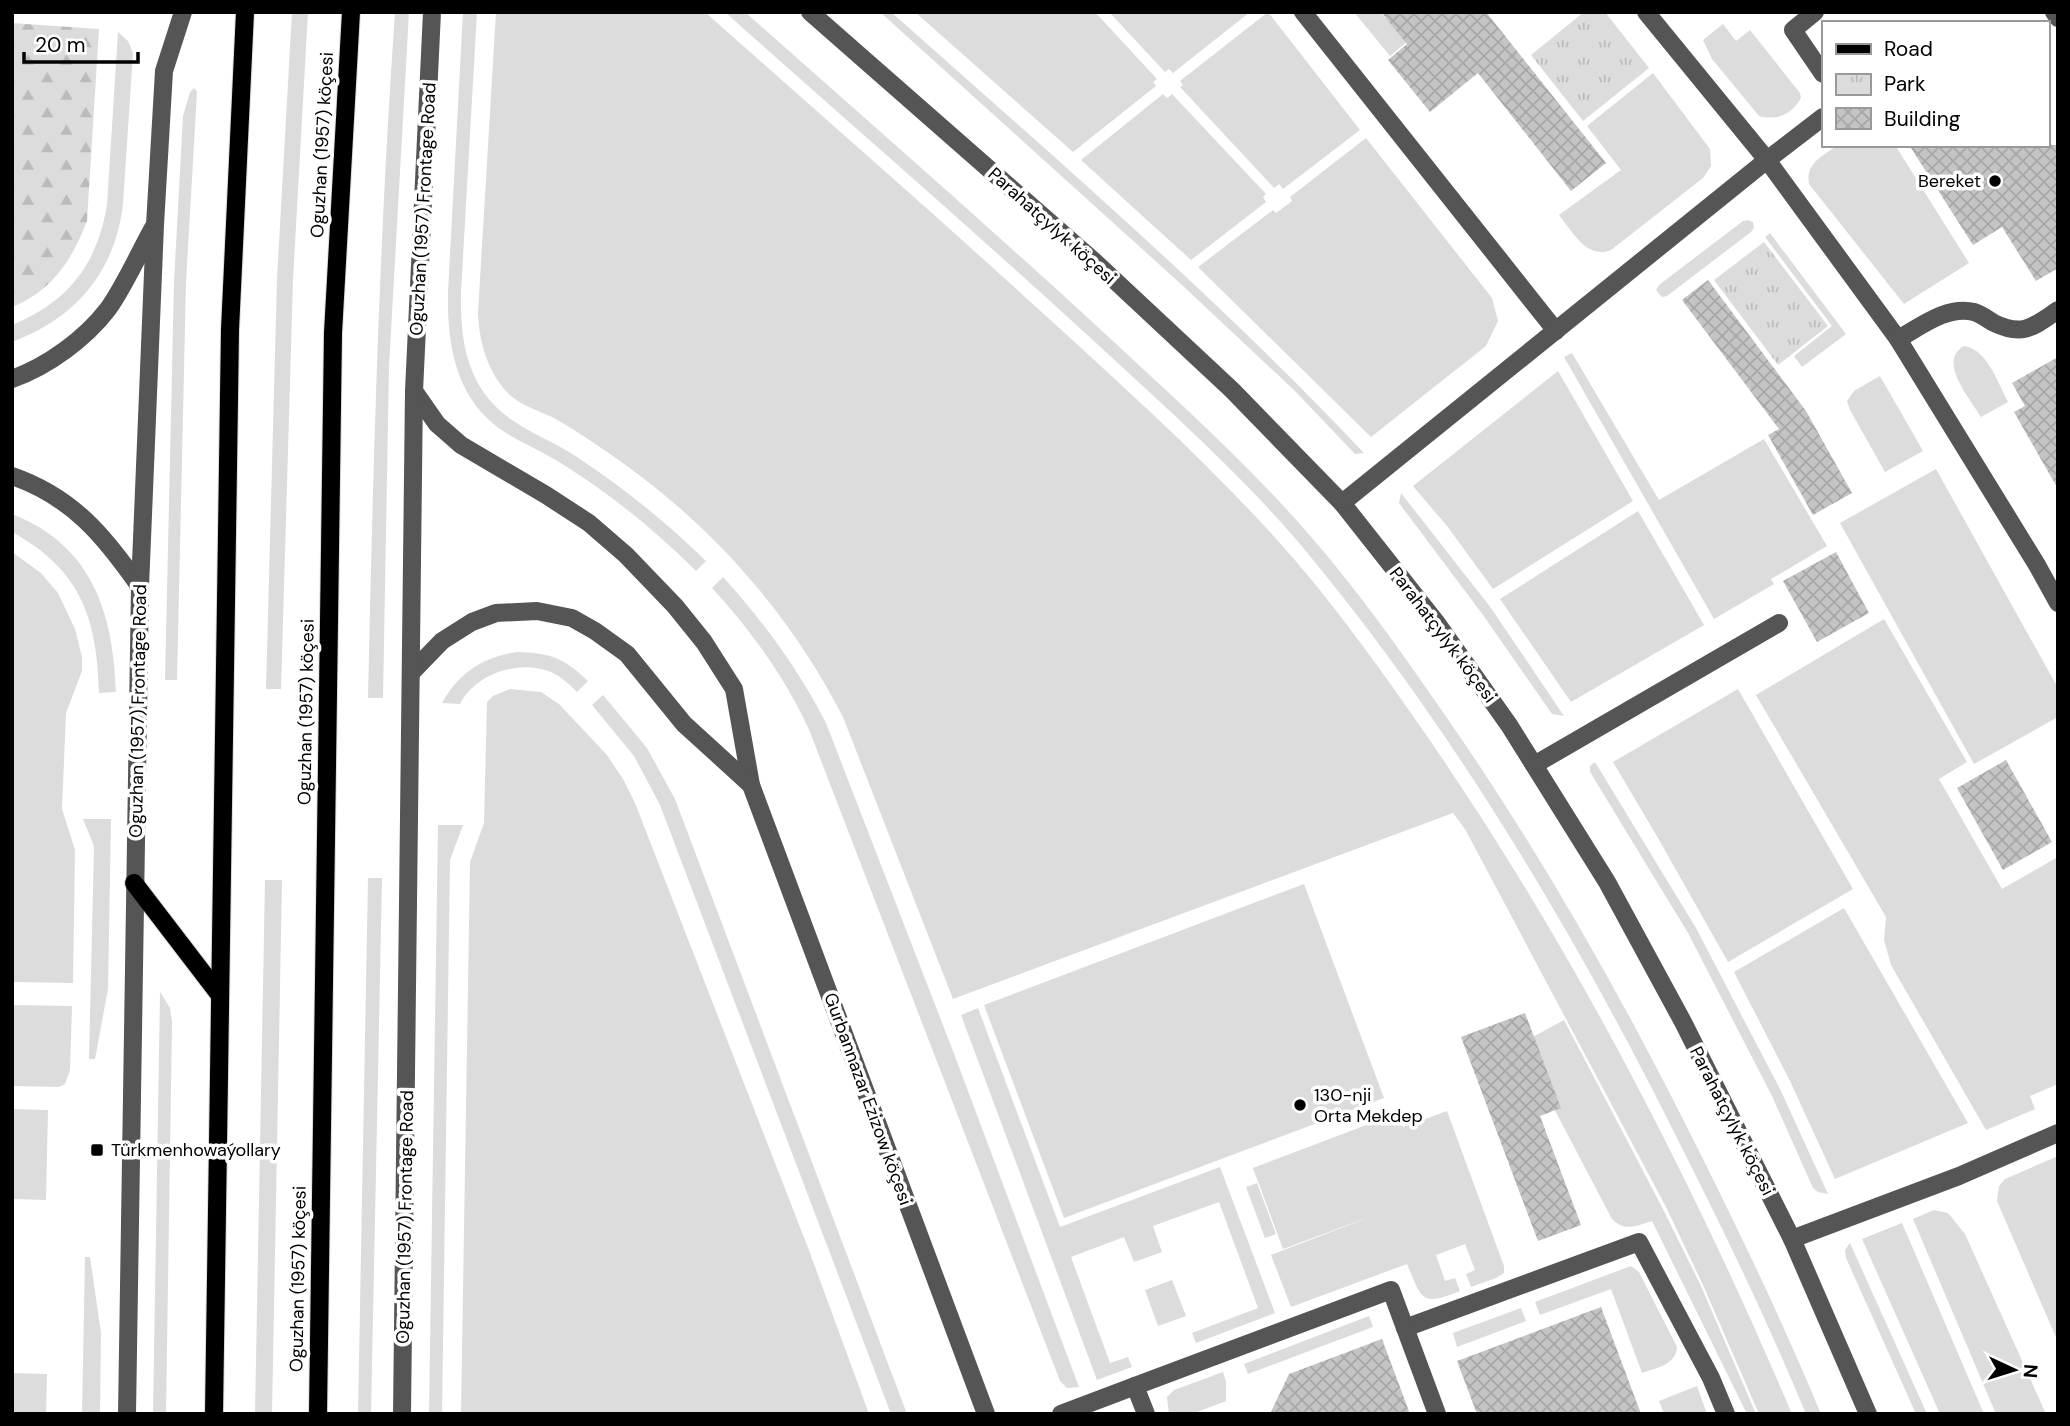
<svg xmlns="http://www.w3.org/2000/svg" width="2070" height="1426" viewBox="0 0 2070 1426" font-family="'DM Sans',sans-serif">
  <style>
    .green { fill: #dcdcdc }
    .forest { fill: url(#forest-firs) }
    .park { fill: url(#park-tufts) }
    .building { fill: url(#building-cross-hatch) }
    .lines { fill: none; stroke-linecap: round; stroke-linejoin: round }
    .major-casing { stroke: #dbdbdb; stroke-width: 20 }
    .minor { stroke: #555; stroke-width: 18 }
    .major { stroke: #000; stroke-width: 18 }
    .poi-dot { fill: #000; stroke: #fff; stroke-width: 2.5 }
    .labels { text-anchor: middle; dominant-baseline: central; stroke-width: 7; stroke-linejoin: round; paint-order: stroke }
    .street-label { font-size: 18px; fill: #000; stroke: #fff }
    .poi-label { font-size: 18px; fill: #000; stroke: #fff; text-anchor: start }
  </style>
  <defs>
    <pattern id="forest-firs" width="22" height="20" patternUnits="userSpaceOnUse" patternTransform="scale(1.75)"><rect width="22" height="20" fill="#dcdcdc"/><path d="M5 1l3.5 6h-7zM16 11l3.5 6h-7z" fill="#bbb"/></pattern>
    <pattern id="park-tufts" width="24" height="20" patternUnits="userSpaceOnUse" patternTransform="scale(1.75)"><rect width="24" height="20" fill="#dcdcdc"/><path d="M3 7l-1-3M5 7V3M7 7l1-3M15 17l-1-3M17 17v-4M19 17l1-3" fill="none" stroke="#bbb"/></pattern>
    <pattern id="building-cross-hatch" width="8" height="8" patternUnits="userSpaceOnUse" patternTransform="scale(1.75)"><rect width="8" height="8" fill="#c4c4c4"/><path d="M0 0l8 8M0 8l8-8" fill="none" stroke="#a7a7a7"/></pattern>
  </defs>
  <rect width="100%" height="100%" fill="#fff"/>
  <g class="green">
    <polygon points="292,12 308,12 293,280 281,689 266,689 277,279"/>
    <path d="M 395,12 L 409,12 L 389,367 L 383,698 L 368,698 C 373,469 379,240 395,12 Z"/>
    <path d="M 463,12 L 477,12 L 461,292 C 460,342 467,389 512,420 C 532,434 556,443 577,457 C 624,488 666,522 706,561 L 696,571 C 656,531 614,497 567,467 C 548,454 526,445 506,433 C 456,401 447,347 448,292 Z"/>
    <path d="M 496,12 L 705,12 C 822,116 940,219 1056,325 C 1138,400 1221,475 1294,559 C 1343,616 1386,677 1429,739 C 1574,950 1692,1179 1792,1414 L 1759,1414 L 1703,1285 L 1666,1207 L 1465,829 L 1453,813 L 953,999 L 843,717 C 789,611 708,521 610,454 C 591,441 572,428 552,417 C 537,410 522,406 510,395 C 488,374 479,342 478,313 Z"/>
    <path d="M 725,12 L 745,12 C 864,118 984,222 1101,330 C 1171,395 1243,459 1306,531 C 1357,589 1403,654 1447,718 C 1543,856 1625,1002 1700,1153 C 1743,1239 1784,1325 1821,1414 L 1806,1414 C 1768,1322 1725,1233 1680,1144 C 1575,933 1452,726 1300,544 C 1238,471 1165,407 1095,342 C 973,230 848,122 725,12 Z"/>
    <path d="M 880,12 L 891,12 C 1052,155 1216,296 1364,453 L 1355,454 L 1294,390 L 1182,285 Z"/>
    <polygon points="915,12 1095,12 1157,79 1153,82 1156,86 1073,152"/>
    <polygon points="1109,12 1250,12 1173,73 1169,69 1165,72"/>
    <polygon points="1268,12 1360,130 1283,189 1279,184 1274,188 1180,87 1183,85 1180,81"/>
    <polygon points="1354,12 1380,12 1385,18 1393,12 1443,12 1390,56"/>
    <path d="M 1723,24 L 1736,41 L 1750,30 L 1800,93 L 1801,98 C 1792,114 1777,121 1759,116 L 1712,59 L 1703,40 Z"/>
    <path d="M 118,32 L 128,41 L 133,53 L 123,204 C 115,272 76,318 12,342 L 12,325 C 68,302 97,265 107,205 Z"/>
    <path d="M 1653,73 L 1710,149 L 1711,166 L 1703,178 L 1611,250 C 1587,260 1572,231 1559,215 L 1621,170 L 1587,126 Z"/>
    <polygon points="194,88 197,92 186,282 177,680 165,680 174,282 183,116 190,92"/>
    <polygon points="1163,94 1167,98 1172,94 1266,194 1263,197 1266,202 1191,260 1081,160"/>
    <polygon points="1366,138 1492,298 1498,321 1486,346 1371,437 1198,267 1273,210 1276,213 1292,201 1290,197"/>
    <path d="M 1838,145 L 1895,145 L 1969,263 L 1904,304 L 1809,184 C 1805,163 1823,156 1838,145 Z"/>
    <polygon points="1748,220 1753,222 1754,228 1751,232 1667,296 1662,297 1656,290 1659,285 1743,221"/>
    <polygon points="1770,233 1846,334 1802,367 1794,356 1832,326 1765,237"/>
    <path d="M 1964,346 C 1987,349 1998,383 2008,402 L 1981,417 C 1970,398 1937,361 1964,346 Z"/>
    <polygon points="1572,353 1659,500 1764,439 1827,546 1771,579 1774,584 1714,619 1564,357"/>
    <polygon points="1558,371 1633,501 1493,589 1447,526 1413,486"/>
    <polygon points="1880,376 1923,451 1885,472 1850,410 1847,401 1854,391"/>
    <polygon points="1936,469 2058,688 2058,717 1974,764 1840,523"/>
    <polygon points="1401,493 1491,608 1564,716 1552,714 1483,615 1399,503"/>
    <polygon points="1638,511 1704,625 1571,702 1500,599"/>
    <path d="M 12,514 C 93,546 113,613 116,692 L 99,693 C 97,618 81,570 12,532 Z"/>
    <polygon points="12,552 41,573 58,593 75,629 82,657 82,671 66,713 62,809 75,850 73,983 12,982"/>
    <path d="M 723,577 C 763,621 799,670 826,723 L 953,1051 L 1079,1387 L 1067,1388 L 1060,1381 L 810,732 C 787,680 750,629 712,588 Z"/>
    <polygon points="1884,619 1967,762 1939,779 2002,889 2058,857 2058,1084 2030,1096 2035,1109 1986,1130 1891,965 1884,940 1886,917 1756,695"/>
    <path d="M 517,652 C 551,653 564,658 588,681 L 577,692 C 569,684 562,677 551,672 C 520,659 476,673 460,704 L 442,703 C 459,673 482,657 517,652 Z"/>
    <polygon points="510,689 541,692 559,704 607,755 623,779 635,803 810,1253 869,1414 461,1414 470,862 484,823 487,702 493,696"/>
    <polygon points="1738,689 1853,889 1728,962 1658,838 1613,762"/>
    <polygon points="603,695 647,748 675,799 907,1414 891,1414 660,805 634,756 592,705"/>
    <polygon points="1595,762 1696,928 1781,1091 1828,1194 1818,1192 1813,1188 1772,1096 1688,933 1590,772 1590,766"/>
    <polygon points="83,819 111,819 108,989 95,1059 89,1059 94,846"/>
    <polygon points="438,825 463,825 450,860 442,1414 429,1414"/>
    <polygon points="368,878 382,878 371,1414 358,1414"/>
    <polygon points="265,880 282,880 272,1414 255,1414"/>
    <polygon points="1304,884 1384,1098 1064,1218 984,1005"/>
    <polygon points="1844,908 1968,1123 1835,1179 1790,1081 1734,972"/>
    <polygon points="160,992 170,1008 172,1022 166,1414 153,1414"/>
    <polygon points="12,1005 72,1006 70,1070 65,1084 59,1087 12,1086"/>
    <polygon points="978,1008 1060,1227 1220,1167 1275,1313 1196,1343 1192,1333 1258,1308 1219,1202 1153,1226 1162,1252 1134,1262 1124,1237 1071,1257 1110,1363 1128,1357 1132,1367 1097,1380 961,1015"/>
    <path d="M 1564,1020 L 1663,1209 L 1701,1286 L 1756,1414 L 1747,1414 L 1652,1221 C 1636,1226 1625,1232 1612,1219 L 1520,1044 Z"/>
    <polygon points="12,1109 48,1110 46,1200 12,1199"/>
    <path d="M 1447,1111 L 1504,1266 L 1504,1273 L 1496,1278 L 1471,1287 L 1466,1274 L 1475,1270 L 1465,1244 L 1436,1255 L 1445,1281 L 1455,1278 L 1460,1291 C 1420,1307 1422,1299 1407,1264 L 1291,1307 L 1271,1255 L 1380,1213 L 1283,1249 L 1253,1168 L 1398,1113 L 1403,1127 Z"/>
    <polygon points="2058,1156 2058,1342 1997,1201 1999,1186 2005,1179"/>
    <polygon points="1257,1183 1276,1234 1265,1238 1246,1187"/>
    <polygon points="1934,1210 1948,1213 1965,1234 2046,1414 1996,1414 1913,1219"/>
    <polygon points="1902,1223 1984,1414 1940,1414 1862,1239"/>
    <polygon points="1850,1243 1927,1414 1916,1414 1846,1258 1845,1250"/>
    <polygon points="85,1257 90,1257 101,1333 100,1414 82,1414"/>
    <path d="M 1631,1266 L 1639,1272 L 1677,1347 C 1676,1365 1656,1368 1642,1373 L 1611,1289 L 1540,1315 L 1535,1302 Z"/>
    <polygon points="1172,1280 1186,1316 1158,1326 1145,1290"/>
    <polygon points="1521,1308 1526,1321 1457,1347 1453,1333"/>
    <polygon points="1369,1316 1373,1327 1248,1374 1244,1364"/>
    <polygon points="1223,1372 1226,1382 1226,1401 1192,1414 1169,1414 1167,1397 1174,1390"/>
    <polygon points="12,1373 47,1374 46,1414 12,1414"/>
    <polygon points="1697,1386 1707,1414 1664,1414 1659,1401"/>
  </g>
  <path class="forest" d="M 12,23 L 99,29 L 87,221 C 72,260 52,291 12,307 Z"/>
  <g class="park">
    <polygon points="1584,12 1605,12 1649,68 1583,121 1531,55"/>
    <polygon points="1764,242 1828,326 1778,365 1714,280"/>
  </g>
  <g class="building">
    <polygon points="1381,12 1486,12 1606,163 1571,191 1478,73 1430,112 1388,60 1407,44"/>
    <polygon points="1909,145 2058,145 2058,268 2036,281 2002,227 1973,245"/>
    <polygon points="1708,280 1806,411 1852,493 1813,515 1768,435 1779,429 1682,300"/>
    <polygon points="2058,357 2058,489 2014,412 2025,406 2012,383"/>
    <polygon points="1836,552 1869,613 1817,642 1783,581"/>
    <polygon points="2006,760 2052,842 2003,870 1957,788"/>
    <polygon points="1525,1013 1561,1108 1540,1116 1581,1225 1538,1241 1461,1037"/>
    <polygon points="1601,1307 1641,1414 1477,1414 1457,1361"/>
    <polygon points="1382,1339 1410,1414 1270,1414 1289,1374"/>
  </g>
  <g class="lines">
    <defs>
      <g id="major">
        <polyline points="134,883 219,994"/>
        <polyline points="214,1414 230,330 245,12"/>
        <polyline points="318,1414 333,333 351,12"/>
      </g>
    </defs>
    <use href="#major" class="major-casing"/>
    <g class="minor">
      <polyline points="810,12 1095,262 1232,390 1342,503 1436,622 1509,725 1607,882 1683,1022 1792,1239 1868,1414"/>
      <polyline points="1303,12 1556,331"/>
      <polyline points="1646,12 1767,160 1898,339 2037,565 2058,603"/>
      <polyline points="1815,12 1793,30 1823,74"/>
      <polyline points="2054,12 2058,18"/>
      <path d="M 1898,339 C 1920,327 1947,305 1974,312 C 1981,314 1987,319 1994,323 C 2023,337 2033,327 2058,310"/>
      <path d="M 12,379 C 48,366 85,339 108,309 C 124,287 139,253 153,228"/>
      <polyline points="414,391 437,424 461,445 546,495 589,523 626,555 675,606 704,642 734,689 751,785 986,1414"/>
      <path d="M 12,476 C 73,497 105,537 140,587"/>
      <polyline points="1342,503 1767,160 1823,117"/>
      <polyline points="411,673 442,641 472,622 496,613 537,611 572,618 595,631 627,654 684,724 751,785"/>
      <polyline points="1534,765 1779,623"/>
      <polyline points="1792,1239 1959,1176 2058,1133"/>
      <polyline points="1405,1328 1639,1242 1711,1378 1726,1414"/>
      <polyline points="127,1414 140,587 155,225 164,71 183,12"/>
      <polyline points="402,1414 414,391 432,12"/>
      <polyline points="1061,1414 1135,1386"/>
      <polyline points="1146,1414 1135,1386 1391,1290 1437,1414"/>
    </g>
    <use href="#major" class="major"/>
  </g>
  <g class="poi-dot">
    <circle cx="1995" cy="181" r="7"/>
    <circle cx="1300" cy="1105" r="7"/>
    <rect x="90" y="1143" width="14" height="14" rx="3.5"/>
  </g>
  <g class="labels">
    <g class="street-label">
      <text transform="translate(322 145) rotate(-87)">Oguzhan (1957) köçesi</text>
      <text transform="translate(423 209) rotate(-87)">Oguzhan (1957) Frontage Road</text>
      <text transform="translate(1052 226) rotate(42)">Parahatçylyk köçesi</text>
      <text transform="translate(1443 635) rotate(53)">Parahatçylyk köçesi</text>
      <text transform="translate(138 711) rotate(-89)">Oguzhan (1957) Frontage Road</text>
      <text transform="translate(306 712) rotate(-89)">Oguzhan (1957) köçesi</text>
      <text transform="translate(868 1099) rotate(70)">Gurbannazar Ezizow köçesi</text>
      <text transform="translate(1732 1121) rotate(63)">Parahatçylyk köçesi</text>
      <text transform="translate(405 1217) rotate(-89)">Oguzhan (1957) Frontage Road</text>
      <text transform="translate(298 1279) rotate(-89)">Oguzhan (1957) köçesi</text>
    </g>
    <g class="poi-label">
      <text x="1981" y="181" text-anchor="end">Bereket</text>
      <text x="1314" y="1095">130-nji<tspan x="1314" dy="21">Orta Mekdep</tspan></text>
      <text x="111" y="1150">Türkmenhowaýollary</text>
    </g>
  </g>
  <rect width="2070" height="1426" fill="none" stroke="#000000" stroke-width="28"/>
  <rect x="1822" y="21" width="228" height="126" fill="#ffffff" stroke="#999999" stroke-width="2"/>
  <rect x="1836" y="44" width="35" height="10" fill="#000000" stroke="#999999" stroke-width="2"/>
  <text x="1884" y="56" font-size="21" fill="#000000">Road</text>
  <rect x="1836" y="74" width="35" height="21" fill="url(#park-tufts)" stroke="#999999" stroke-width="2"/>
  <text x="1884" y="91" font-size="21" fill="#000000">Park</text>
  <rect x="1836" y="108" width="35" height="21" fill="url(#building-cross-hatch)" stroke="#999999" stroke-width="2"/>
  <text x="1884" y="126" font-size="21" fill="#000000">Building</text>
  <g transform="translate(2014 1370) rotate(94)" stroke="#ffffff" stroke-width="5" paint-order="stroke">
  <path d="M0-5L12 26L0 18L-12 26Z" fill="#000000"/>
  <text y="-10" font-size="19" font-weight="bold" text-anchor="middle" fill="#000000">N</text>
  </g>
  <path d="M24 52v10h114v-10" fill="none" stroke="#000000" stroke-width="3.5"/>
  <text x="35" y="52" font-size="21" fill="#000000" stroke="#ffffff" stroke-width="5" paint-order="stroke">20 m</text>
</svg>
